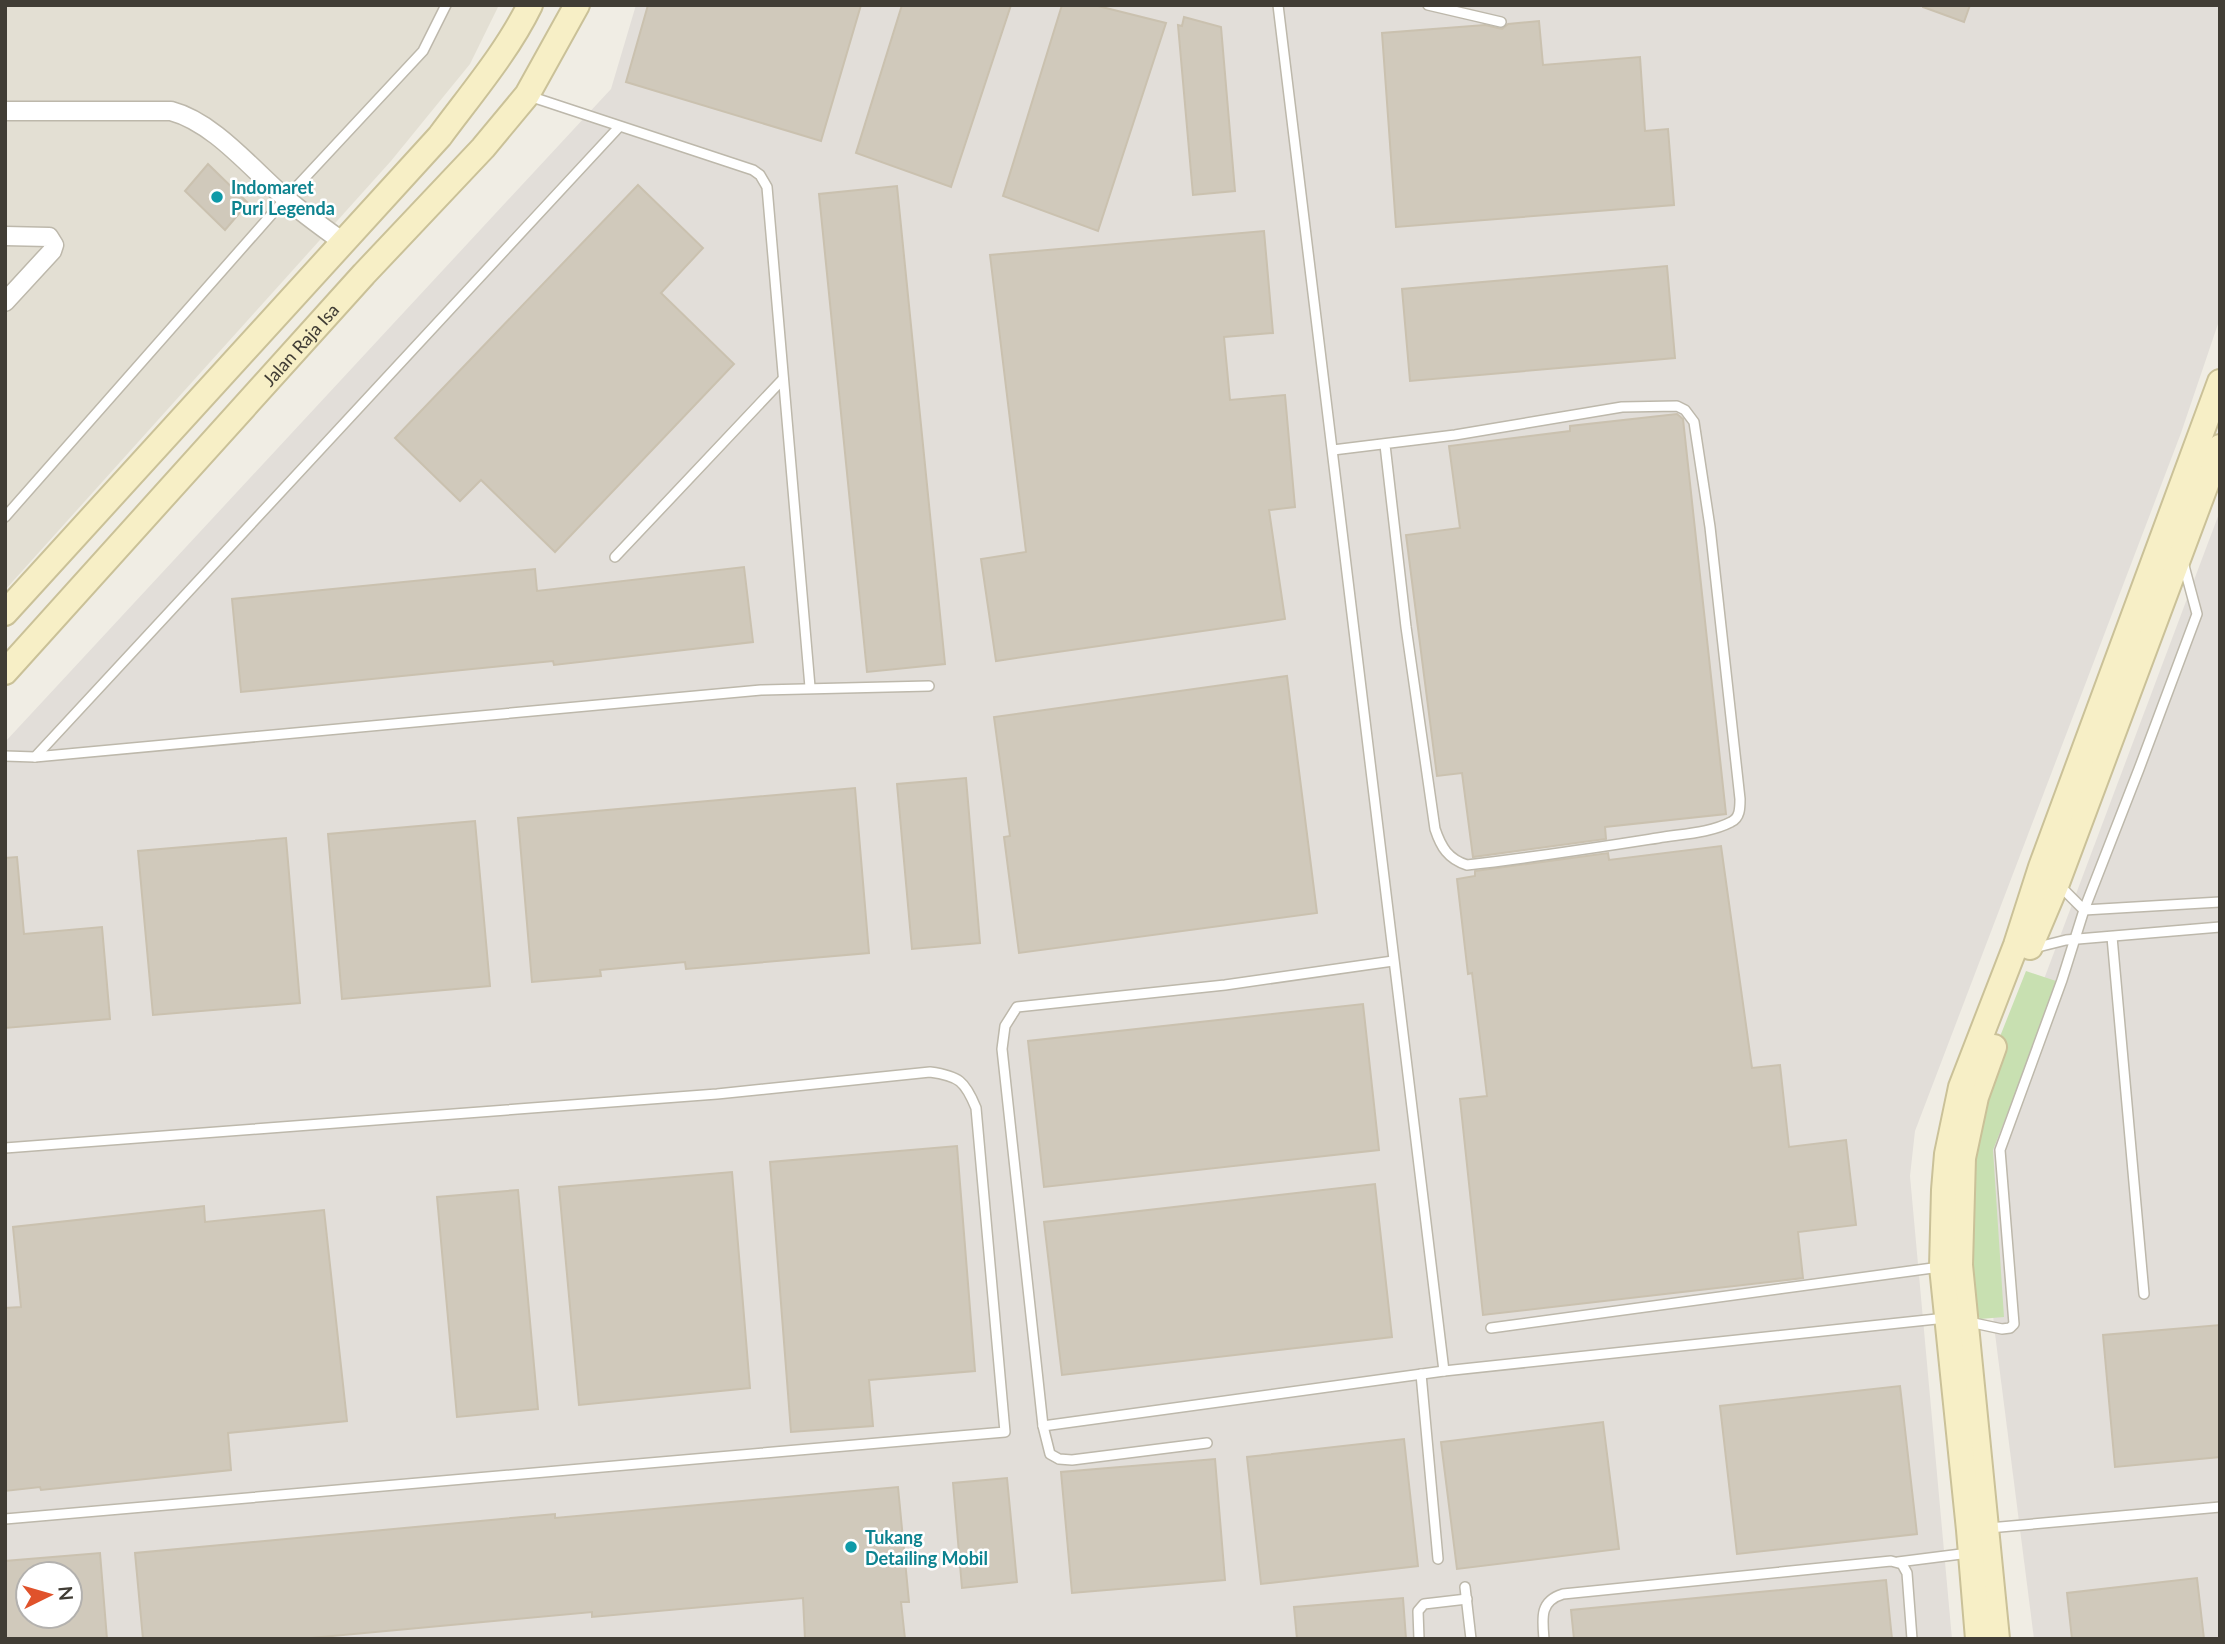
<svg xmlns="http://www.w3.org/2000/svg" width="2225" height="1644" viewBox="0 0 2225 1644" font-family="Lato,sans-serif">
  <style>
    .residential { fill: #e3dfd3 }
    .industrial { fill: #e2ded9; fill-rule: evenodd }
    .green { fill: #c8e0b1 }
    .building { fill: #d0c9bb; stroke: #cac1af; stroke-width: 2; fill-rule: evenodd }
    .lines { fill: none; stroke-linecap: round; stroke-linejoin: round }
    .lane-casing { stroke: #bdb8ab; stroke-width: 12 }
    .street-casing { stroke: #bdb8ab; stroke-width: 21 }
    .secondary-casing { stroke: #cac198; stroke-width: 28 }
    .lane { stroke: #fff; stroke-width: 9 }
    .street { stroke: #fff; stroke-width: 18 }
    .secondary { stroke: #f7efc6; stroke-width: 24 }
    .culture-dot { fill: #0f9aa8; stroke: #fff; stroke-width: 2.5 }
    .labels { text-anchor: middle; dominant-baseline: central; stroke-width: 5; stroke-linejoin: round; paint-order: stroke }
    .culture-label { font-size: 18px; font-weight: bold; fill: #0d838f; stroke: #fff; text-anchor: start }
    .street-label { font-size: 18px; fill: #413d35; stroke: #fff }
  </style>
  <rect width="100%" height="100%" fill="#f0ede4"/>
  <polygon class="residential" points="5,5 499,5 470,64 391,161 5,590"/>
  <g class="industrial">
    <path d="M 636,5 L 2220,5 L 2220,318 L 2181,433 L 1915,1131 L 1910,1176 L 1952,1639 L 5,1639 L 5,742 L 611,89 ZM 28,1574 L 70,1574 L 70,1616 L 28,1616 Z"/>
    <polygon points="2220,511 2220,1639 2034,1639 1994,1326 1982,1170 1997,1104"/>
  </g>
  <polygon class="green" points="2026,971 2059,982 1993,1150 2004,1317 1980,1319 1967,1289 1976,1097"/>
  <g class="building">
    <polygon points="648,5 861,5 821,141 626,82"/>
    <polygon points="902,5 1011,5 951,187 856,153"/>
    <polygon points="1062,5 1094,5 1166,23 1098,231 1003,196"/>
    <polygon points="1923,5 1970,5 1964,22 1923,7"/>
    <polygon points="1184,17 1221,27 1235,191 1193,195 1178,25 1182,26"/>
    <polygon points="1539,21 1543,65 1640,57 1645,131 1668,129 1674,205 1396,227 1382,33 1485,25 1502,29 1508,24"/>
    <polygon points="208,164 248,203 225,230 185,191"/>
    <polygon points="638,185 703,248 661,293 734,364 555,552 481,480 460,501 395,438"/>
    <polygon points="897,186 945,664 867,672 819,194"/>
    <polygon points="1264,231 1273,333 1224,337 1230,400 1285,395 1295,507 1269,510 1285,619 996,661 981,559 1026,552 990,255"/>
    <polygon points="1667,266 1675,358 1410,381 1402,289"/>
    <polygon points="1677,414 1683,419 1726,814 1605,827 1606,839 1473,857 1462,773 1437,776 1406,535 1460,528 1449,446 1570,431 1570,426"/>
    <polygon points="744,567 753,642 554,665 553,661 241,692 232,599 535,569 537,591"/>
    <polygon points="1287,676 1317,913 1019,953 1004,837 1010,836 994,717"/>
    <polygon points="966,778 980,943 912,949 897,784"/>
    <polygon points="855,788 869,953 686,969 685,962 600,970 601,976 532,982 518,818"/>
    <polygon points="475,821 490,986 342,999 328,834"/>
    <polygon points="286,838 300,1003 153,1015 138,851"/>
    <polygon points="1721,846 1752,1068 1780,1065 1789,1147 1846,1140 1856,1225 1798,1232 1803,1278 1483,1315 1460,1099 1487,1096 1472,973 1468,974 1457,879 1475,876 1475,871 1608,853 1609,860"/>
    <polygon points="17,857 24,934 102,927 110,1019 5,1028 5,858"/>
    <polygon points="1363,1004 1379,1150 1044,1187 1028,1041"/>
    <polygon points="957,1146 975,1371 869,1380 873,1426 791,1432 770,1162"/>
    <polygon points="732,1172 750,1388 579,1405 559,1187"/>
    <polygon points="1375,1184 1392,1337 1062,1375 1044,1222"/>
    <polygon points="518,1190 538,1409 457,1417 437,1197"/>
    <polygon points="204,1206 205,1222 324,1210 347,1421 228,1433 231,1470 41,1490 40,1487 5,1491 5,1308 21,1307 13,1227"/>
    <polygon points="2220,1325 2220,1457 2115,1467 2103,1335"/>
    <polygon points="1900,1386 1917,1534 1737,1554 1720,1406"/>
    <polygon points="1603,1422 1619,1549 1457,1569 1441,1442"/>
    <polygon points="1404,1439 1418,1566 1261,1584 1247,1457"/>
    <polygon points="1215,1459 1225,1580 1072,1593 1061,1472"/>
    <polygon points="1007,1478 1017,1582 962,1588 953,1483"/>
    <polygon points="898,1487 909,1602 901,1602 905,1639 805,1639 803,1598 592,1617 592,1612 300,1639 143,1639 135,1553 555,1514 555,1518"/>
    <path d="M 100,1553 L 107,1639 L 5,1639 L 5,1561 ZM 28,1574 L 70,1574 L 70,1616 L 28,1616 Z"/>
    <polygon points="2197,1578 2204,1639 2072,1639 2067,1593"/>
    <polygon points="1886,1580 1892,1639 1574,1639 1571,1610"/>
    <polygon points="1403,1598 1406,1639 1297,1639 1294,1607"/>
  </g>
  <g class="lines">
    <defs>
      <g id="lane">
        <polyline points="1278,5 1444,1371"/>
        <polyline points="1428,5 1501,22"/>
        <polyline points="529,96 753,170 760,175 767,187 810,687"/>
        <path d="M 1333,450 L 1455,435 L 1622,407 L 1677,406 L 1685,410 L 1694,422 L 1710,527 L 1740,799 C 1740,808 1740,818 1731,822 C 1710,833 1681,834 1658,838 C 1594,848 1531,858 1467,865 C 1448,859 1441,847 1435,829 L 1406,627 L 1385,445"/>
        <polyline points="5,517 286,198 423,51 446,5"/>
        <polyline points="615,557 783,379"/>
        <polyline points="5,756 35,757 761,690 929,686"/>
        <polyline points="35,757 619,127"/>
        <polyline points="2060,886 2084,910 2220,902"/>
        <polyline points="2112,937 2144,1294"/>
        <polyline points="2034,948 2066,940 2220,927"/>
        <path d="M 5,1148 L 717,1094 L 930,1072 C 959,1076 965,1081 976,1108 L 1005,1432 L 5,1519"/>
        <polyline points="1969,1322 2002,1329 2010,1328 2014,1324 2000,1150 2062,980 2084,910 2139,769 2197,614 2183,562"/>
        <polyline points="1491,1328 1940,1267"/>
        <polyline points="1421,1374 1438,1559"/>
        <polyline points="1043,1426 1444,1371 1946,1318"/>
        <polyline points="1207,1443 1072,1460 1059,1459 1050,1454 1043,1426 1002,1049 1005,1026 1017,1007 1225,985 1393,961"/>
        <polyline points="1989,1528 2220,1507"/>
        <polyline points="1898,1562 1969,1553"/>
        <polyline points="1465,1587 1471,1639"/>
        <polyline points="1419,1639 1418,1611 1424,1604 1467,1599"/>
        <path d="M 1544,1639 C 1542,1617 1540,1601 1563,1594 L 1891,1561 L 1902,1564 L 1907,1573 L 1912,1639"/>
      </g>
      <g id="street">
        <path d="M 5,111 L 171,111 C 213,122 250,167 282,195 C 301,212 322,227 343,242"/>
        <polyline points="5,236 49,237 54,245 52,251 5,302"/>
      </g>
      <g id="secondary">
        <path d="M 5,613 L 440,136 C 471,94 507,52 530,5"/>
        <path id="s1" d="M 5,672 L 364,274 L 483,148 L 527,95 L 577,5"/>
        <polyline points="2030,947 2057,883 2220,447"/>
        <polyline points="1994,1047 1976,1097 1963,1158 1960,1265 1997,1639"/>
        <polyline points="1978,1639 1969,1530 1942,1267 1944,1190 1947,1154 1961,1087 2016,945 2041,867 2220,382"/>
      </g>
    </defs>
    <use href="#lane" class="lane-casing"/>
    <use href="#street" class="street-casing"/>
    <use href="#secondary" class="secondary-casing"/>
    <use href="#lane" class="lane"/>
    <use href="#street" class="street"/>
    <use href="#secondary" class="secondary"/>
  </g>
  <g class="culture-dot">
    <circle cx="217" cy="197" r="7"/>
    <circle cx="851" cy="1547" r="7"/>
  </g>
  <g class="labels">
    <g class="culture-label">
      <text x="231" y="187">Indomaret<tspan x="231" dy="21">Puri Legenda</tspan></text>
      <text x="865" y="1537">Tukang<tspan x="865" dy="21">Detailing Mobil</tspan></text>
    </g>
    <g class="street-label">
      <text stroke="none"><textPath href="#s1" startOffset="441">Jalan Raja Isa</textPath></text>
    </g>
  </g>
  <rect width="2225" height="1644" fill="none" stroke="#413d35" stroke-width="14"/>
  <g transform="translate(49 1595) rotate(85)"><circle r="33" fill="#ffffff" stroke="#b3b1ae" stroke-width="2"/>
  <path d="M0-5L12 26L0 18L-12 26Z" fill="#e0522b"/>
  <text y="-10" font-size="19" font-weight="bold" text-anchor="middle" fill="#413d35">N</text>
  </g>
</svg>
